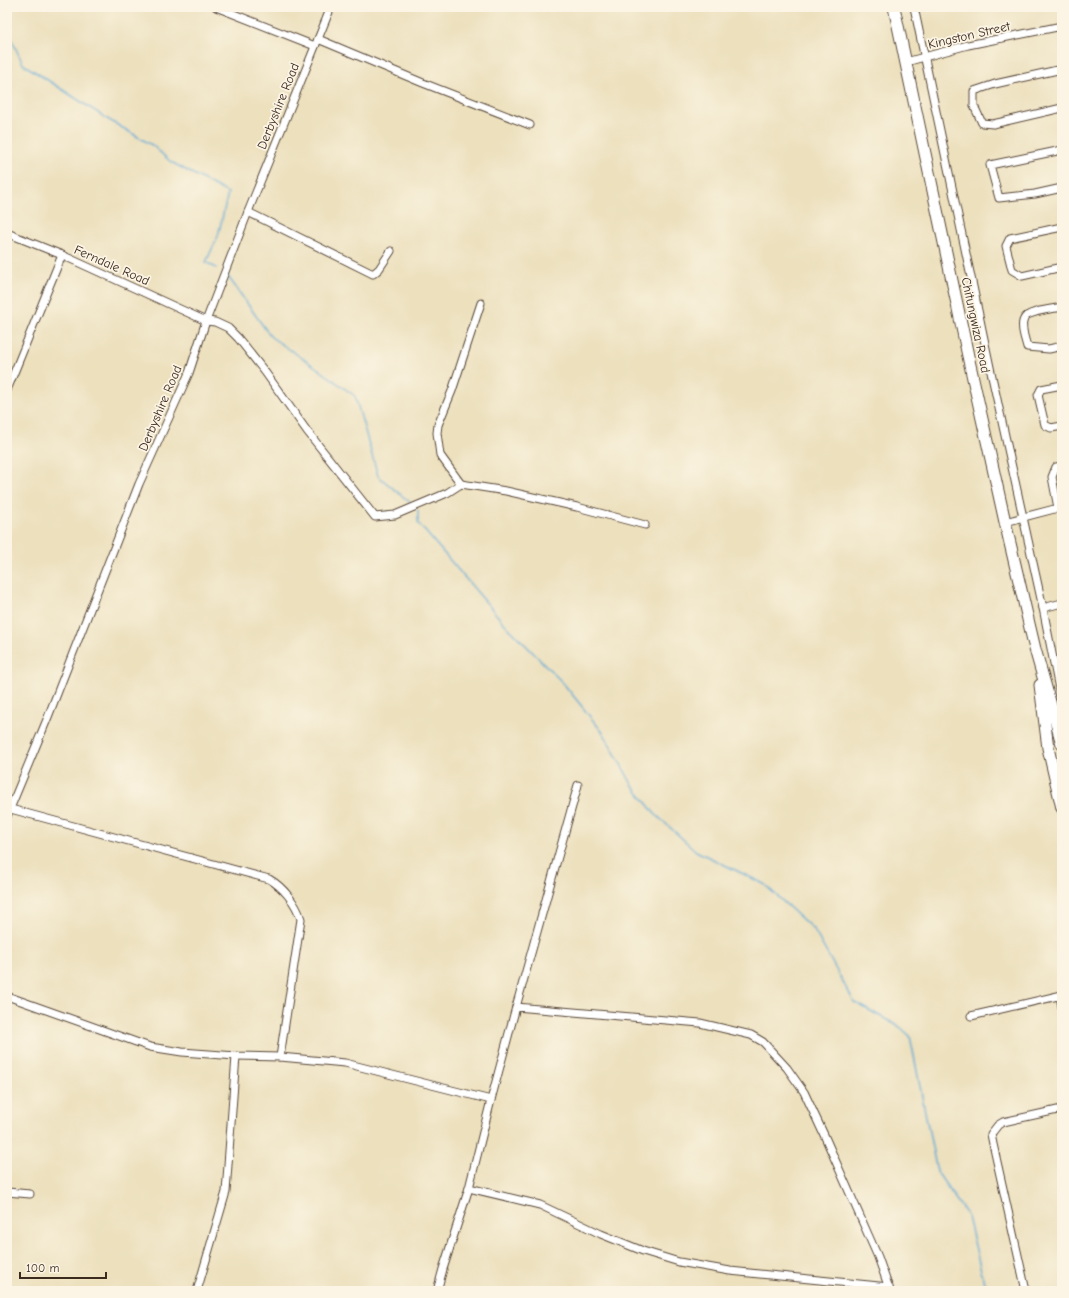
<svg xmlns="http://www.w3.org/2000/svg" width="1069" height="1298" viewBox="0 0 1069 1298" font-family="'Comic Neue',sans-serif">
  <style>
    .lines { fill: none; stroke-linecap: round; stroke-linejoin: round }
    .stream { stroke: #5ba7d4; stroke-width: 1.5 }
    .minor-casing { stroke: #564536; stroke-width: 9 }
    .primary-casing { stroke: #564536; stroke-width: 13 }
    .minor { stroke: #fff; stroke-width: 7 }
    .primary { stroke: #fff; stroke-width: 11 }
    .labels { text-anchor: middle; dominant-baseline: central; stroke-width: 3.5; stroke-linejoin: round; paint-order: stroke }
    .street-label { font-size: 13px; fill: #3b2a1e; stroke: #fcf5e5 }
  </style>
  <rect width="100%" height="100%" fill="#fcf5e5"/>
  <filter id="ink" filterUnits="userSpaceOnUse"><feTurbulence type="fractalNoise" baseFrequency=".025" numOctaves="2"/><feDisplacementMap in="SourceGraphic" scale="8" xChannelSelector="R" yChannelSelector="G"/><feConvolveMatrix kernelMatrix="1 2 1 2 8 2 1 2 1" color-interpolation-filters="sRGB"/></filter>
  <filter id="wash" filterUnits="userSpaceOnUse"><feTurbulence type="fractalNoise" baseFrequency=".012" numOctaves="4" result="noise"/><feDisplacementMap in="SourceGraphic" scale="16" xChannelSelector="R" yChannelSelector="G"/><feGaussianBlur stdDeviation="0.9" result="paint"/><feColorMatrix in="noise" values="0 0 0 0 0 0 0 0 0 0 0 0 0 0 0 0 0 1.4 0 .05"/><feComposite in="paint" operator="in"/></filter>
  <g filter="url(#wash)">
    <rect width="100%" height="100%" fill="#ece0bd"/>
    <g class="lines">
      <g class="stream">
        <polyline points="7,34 10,36 23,64 109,120 152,145 171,162 228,193 218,236 206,262 216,268"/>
        <polyline points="227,275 271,337 317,368 355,396 378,476 412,504"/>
        <polyline points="418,510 418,523 502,621 563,683 604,734 633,786 655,814 696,851 764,884 814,930 854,1002 900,1027 910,1036 937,1172 968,1217 986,1291"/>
      </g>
    </g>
  </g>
  <g filter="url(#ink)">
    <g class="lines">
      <defs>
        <g id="minor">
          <polyline points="216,7 315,46"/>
          <polyline points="914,7 991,372 1043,608 1062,704"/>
          <polyline points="318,39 423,83 530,125"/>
          <polyline points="906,62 968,45 1062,26"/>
          <polyline points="1062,69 995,84 974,91 974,106 982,123 993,124 1062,108"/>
          <polyline points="1062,150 990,165 999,198 1035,194 1062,188"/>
          <polyline points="248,212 373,274 379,269 391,251"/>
          <polyline points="1062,227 1010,238 1006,246 1012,270 1022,276 1062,267"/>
          <polyline points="7,233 62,255 206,321 215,322 228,328 238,338 265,372 307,431 375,517 395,515 447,493 461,484 506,491 577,507 645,525"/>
          <path d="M 1062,307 C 1053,309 1027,311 1024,319 C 1020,326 1025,339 1027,347 L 1049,349 L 1062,346"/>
          <polyline points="1062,385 1041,389 1038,395 1045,425 1051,428 1062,426"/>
          <polyline points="7,390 62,255"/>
          <polyline points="461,484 440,455 437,433 438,425 452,391 481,303"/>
          <polyline points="1058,508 1052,477 1056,467 1062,466"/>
          <polyline points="1005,522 1062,507"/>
          <polyline points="1043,608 1062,603"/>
          <path d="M 7,808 L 269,879 C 283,887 296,903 301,919 L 280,1057"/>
          <polyline points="7,816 48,717 139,484 189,373 206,321 248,212 331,7"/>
          <polyline points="7,996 150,1047 182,1052 236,1056 280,1057 345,1063 491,1100"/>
          <polyline points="1060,996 1062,1007"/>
          <polyline points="516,1007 578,785"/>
          <polyline points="971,1016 1062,995"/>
          <polyline points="469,1188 540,1205 601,1234 643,1251 679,1262 730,1271 889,1287"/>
          <polyline points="7,1192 30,1194"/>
          <polyline points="197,1291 226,1192 236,1056"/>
          <polyline points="437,1291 443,1269 469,1188 491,1100 516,1007 700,1023 751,1035 763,1042 787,1068 804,1092 825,1137 878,1257 890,1291"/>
          <polyline points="1026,1291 993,1144 991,1134 998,1125 1003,1122 1062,1109"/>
        </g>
        <g id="primary">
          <polyline points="894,7 968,356 1005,522 1035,649 1062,744"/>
          <polyline points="1040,685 1048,748 1062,808"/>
        </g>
      </defs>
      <use href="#minor" class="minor-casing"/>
      <use href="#primary" class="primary-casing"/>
      <use href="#minor" class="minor"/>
      <use href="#primary" class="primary"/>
    </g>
  </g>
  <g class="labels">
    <g class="street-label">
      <text transform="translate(969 35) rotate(-13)">Kingston Street</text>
      <text transform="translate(278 106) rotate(-68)">Derbyshire Road</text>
      <text transform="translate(112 265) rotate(24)">Ferndale Road</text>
      <text transform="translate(976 325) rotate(78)">Chitungwiza Road</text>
      <text transform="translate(160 408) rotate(-67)">Derbyshire Road</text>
    </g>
  </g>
  <rect width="1069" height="1298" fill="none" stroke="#fcf5e5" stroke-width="24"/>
  <path d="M20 1272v6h86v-6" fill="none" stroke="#3b2a1e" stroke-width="2"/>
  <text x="26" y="1272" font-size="12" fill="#3b2a1e" stroke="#fcf5e5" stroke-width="3" paint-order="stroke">100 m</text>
</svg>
